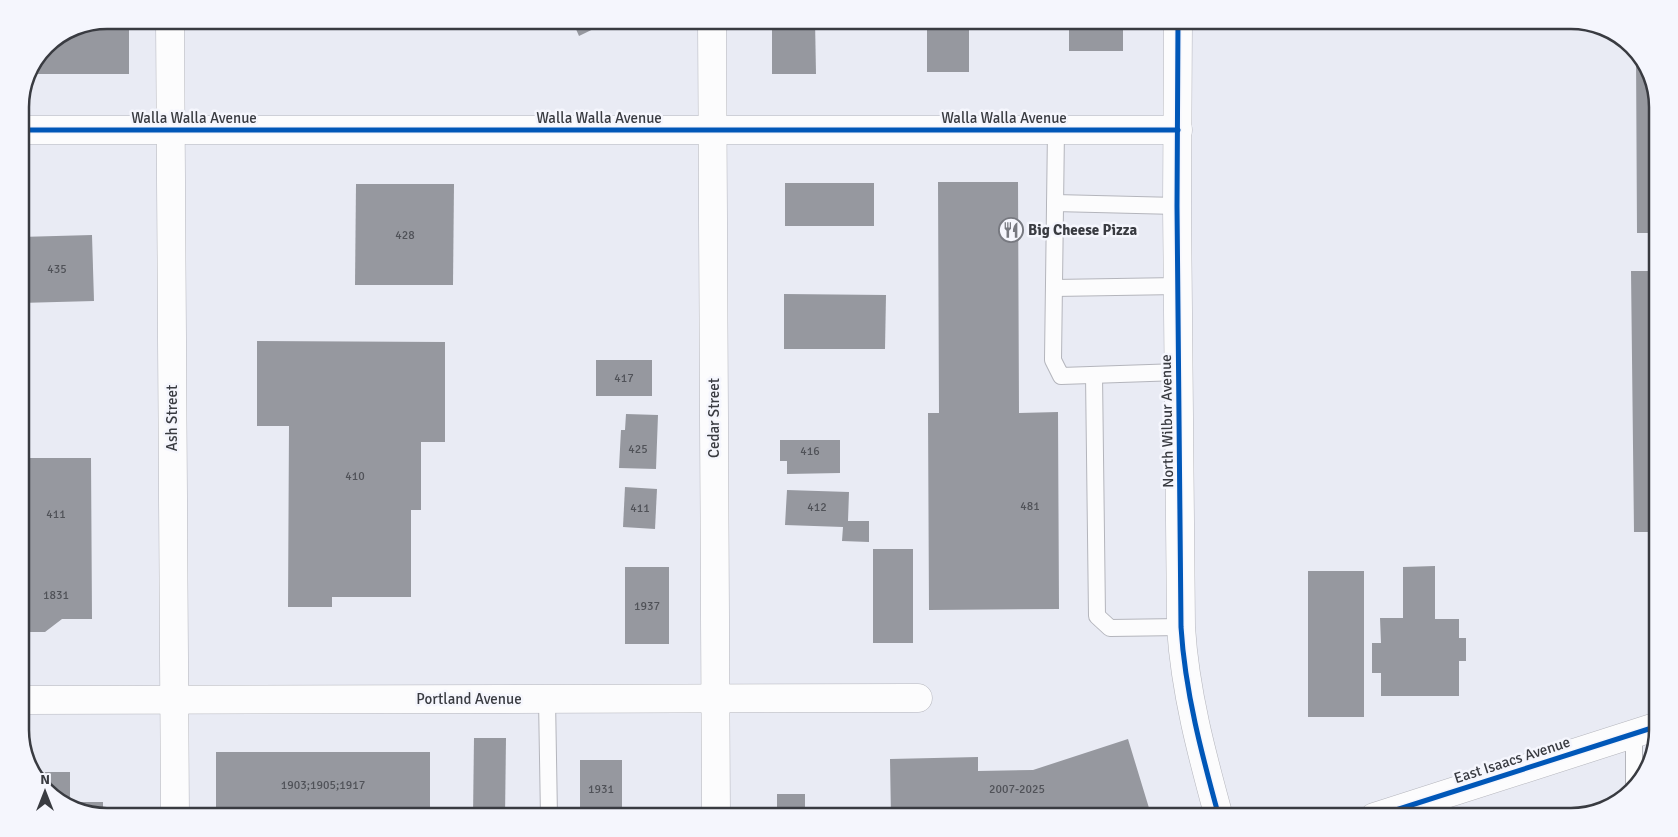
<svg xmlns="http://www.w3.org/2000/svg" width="1678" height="837" viewBox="0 0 1678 837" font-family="Signika,sans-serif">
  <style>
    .building { fill: #96989f }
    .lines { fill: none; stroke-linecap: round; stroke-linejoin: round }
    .service-casing { stroke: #b4b5bc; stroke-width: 18 }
    .minor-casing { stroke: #b4b5bc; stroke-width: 29 }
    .secondary-casing { stroke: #b4b5bc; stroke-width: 29 }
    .primary-casing { stroke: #b4b5bc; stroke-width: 29 }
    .service { stroke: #fcfcfd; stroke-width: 16 }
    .minor { stroke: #fcfcfd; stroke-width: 28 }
    .secondary { stroke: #fcfcfd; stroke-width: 28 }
    .primary { stroke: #fcfcfd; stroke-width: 28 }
    .cycleway-casing { stroke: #f5f6fd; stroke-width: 8 }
    .cycleway { stroke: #0057b8; stroke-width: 5 }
    .labels { text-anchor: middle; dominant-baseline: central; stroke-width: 5; stroke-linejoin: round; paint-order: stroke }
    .number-label { font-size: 12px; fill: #505258 }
    .street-label { font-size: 15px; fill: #393b41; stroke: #f5f6fd }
    .poi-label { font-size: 15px; font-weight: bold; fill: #393b41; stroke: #f5f6fd; text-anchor: start }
    .rim { fill: none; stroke: #393b41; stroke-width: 2.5 }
  </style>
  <rect width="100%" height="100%" fill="#e9ebf4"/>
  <g class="building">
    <polygon points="572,20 612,20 579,36"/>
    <polygon points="772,20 815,20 816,74 772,74"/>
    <rect x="927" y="20" width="42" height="52"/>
    <rect x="1069" y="20" width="54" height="31"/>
    <polygon points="74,26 77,26 77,29 129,29 129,74 32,74 46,45"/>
    <polygon points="1636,53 1644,59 1658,101 1658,579 1654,579 1654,532 1634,532 1631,271 1651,271 1650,233 1637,233"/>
    <polygon points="938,182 1018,182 1019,413 1058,412 1059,609 929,610 928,413 939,413"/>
    <rect x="785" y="183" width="89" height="43"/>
    <polygon points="356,184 454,184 453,285 355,285"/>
    <polygon points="92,235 94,301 20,303 20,237"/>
    <polygon points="784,294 886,295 885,349 784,349"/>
    <polygon points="257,341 445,342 445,442 421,442 421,510 411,510 411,597 332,597 332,607 288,607 289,426 257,426"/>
    <rect x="596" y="360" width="56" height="36"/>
    <polygon points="626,414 658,415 656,469 619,468 621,430 625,430"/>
    <polygon points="780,440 840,440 840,473 787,474 787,461 780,461"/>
    <polygon points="20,458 91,458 92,619 62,619 45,632 20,632"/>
    <polygon points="625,487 657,489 655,529 623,527"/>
    <polygon points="787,490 849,492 848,521 869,521 869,542 842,541 843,527 785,525"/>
    <rect x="873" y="549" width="40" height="94"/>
    <polygon points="1435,566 1435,619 1459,619 1459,638 1466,638 1466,661 1459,661 1459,696 1381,696 1381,673 1372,673 1372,643 1381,643 1380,618 1403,618 1403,567"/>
    <rect x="625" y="567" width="44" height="77"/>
    <rect x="1308" y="571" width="56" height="146"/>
    <polygon points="474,738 506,738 505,817 473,817"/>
    <polygon points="1128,739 1149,808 1120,817 891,817 890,759 978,757 978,771 1033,770"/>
    <rect x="216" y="752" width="214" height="65"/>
    <rect x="580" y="760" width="42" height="57"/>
    <polygon points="33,772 70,772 70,802 103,802 103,816 69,808 35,779"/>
    <rect x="777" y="794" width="28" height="23"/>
  </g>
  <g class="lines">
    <defs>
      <g id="service">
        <polyline points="1056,130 1053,360 1061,376 1179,372"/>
        <polyline points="1055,203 1177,206"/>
        <polyline points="1054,288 1178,286"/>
        <polyline points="1094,375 1097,616 1110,628 1181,627"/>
        <polyline points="547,699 549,817"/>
        <polyline points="1634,786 1634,734"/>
      </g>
      <g id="minor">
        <polyline points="170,20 175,817"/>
        <polyline points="712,20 716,817"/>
        <polyline points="20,130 1178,130"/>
        <polyline points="20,700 918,698"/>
      </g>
      <path id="secondary" d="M 1178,20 L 1177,206 L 1181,627 C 1185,692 1202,755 1219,817"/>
      <polyline id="primary" points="1374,817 1658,726"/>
    </defs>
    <use href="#service" class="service-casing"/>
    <use href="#minor" class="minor-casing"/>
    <use href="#secondary" class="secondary-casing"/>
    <use href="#primary" class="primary-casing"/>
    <use href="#service" class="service"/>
    <use href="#minor" class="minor"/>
    <use href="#secondary" class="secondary"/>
    <use href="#primary" class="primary"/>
    <defs>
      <g id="cycleway">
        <path d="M 1178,20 L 1177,206 L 1181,627 C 1185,692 1202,755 1219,817"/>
        <polyline points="20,130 1178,130"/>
        <polyline points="1374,817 1658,726"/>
      </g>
    </defs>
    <use href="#cycleway" class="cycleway-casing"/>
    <use href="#cycleway" class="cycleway"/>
  </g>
  <defs>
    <symbol id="restaurant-ring" viewBox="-11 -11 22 22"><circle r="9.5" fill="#f5f6fd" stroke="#777980" stroke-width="1.5"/><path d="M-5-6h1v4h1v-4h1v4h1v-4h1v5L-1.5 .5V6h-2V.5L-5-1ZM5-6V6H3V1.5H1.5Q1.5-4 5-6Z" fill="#777980"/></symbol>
  </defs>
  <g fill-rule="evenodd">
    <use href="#restaurant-ring" x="997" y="216" width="28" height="28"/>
  </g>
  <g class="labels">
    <g class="number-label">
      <text x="405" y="235">428</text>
      <text x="57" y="269">435</text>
      <text x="624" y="378">417</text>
      <text x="638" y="449">425</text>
      <text x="810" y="451">416</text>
      <text x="355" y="476">410</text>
      <text x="1030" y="506">481</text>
      <text x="817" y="507">412</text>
      <text x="640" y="508">411</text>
      <text x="56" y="514">411</text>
      <text x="56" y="595">1831</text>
      <text x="647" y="606">1937</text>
      <text x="323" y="785">1903;1905;1917</text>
      <text x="601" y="789">1931</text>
      <text x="1017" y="789">2007-2025</text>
    </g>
    <g class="street-label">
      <text x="194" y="118">Walla Walla Avenue</text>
      <text x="599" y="118">Walla Walla Avenue</text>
      <text x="1004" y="118">Walla Walla Avenue</text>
      <text transform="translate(172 418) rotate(-90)">Ash Street</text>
      <text transform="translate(714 418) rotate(-90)">Cedar Street</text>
      <text transform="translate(1167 421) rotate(-91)">North Wilbur Avenue</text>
      <text x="469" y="699">Portland Avenue</text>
      <text transform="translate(1512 760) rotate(-18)">East Isaacs Avenue</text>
    </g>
    <g class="poi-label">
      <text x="1028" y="230">Big Cheese Pizza</text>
    </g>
  </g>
  <path d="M0 0H1678V837H0ZM107 29H1571A78 78 0 0 1 1649 107V730A78 78 0 0 1 1571 808H107A78 78 0 0 1 29 730V107A78 78 0 0 1 107 29Z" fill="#f5f6fd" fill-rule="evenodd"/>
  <path class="rim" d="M107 29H1571A78 78 0 0 1 1649 107V730A78 78 0 0 1 1571 808H107A78 78 0 0 1 29 730V107A78 78 0 0 1 107 29Z"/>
  <g transform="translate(45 792)" stroke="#f5f6fd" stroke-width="4" paint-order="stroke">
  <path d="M0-4L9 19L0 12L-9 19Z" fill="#393b41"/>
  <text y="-8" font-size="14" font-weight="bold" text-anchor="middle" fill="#393b41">N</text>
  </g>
</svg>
